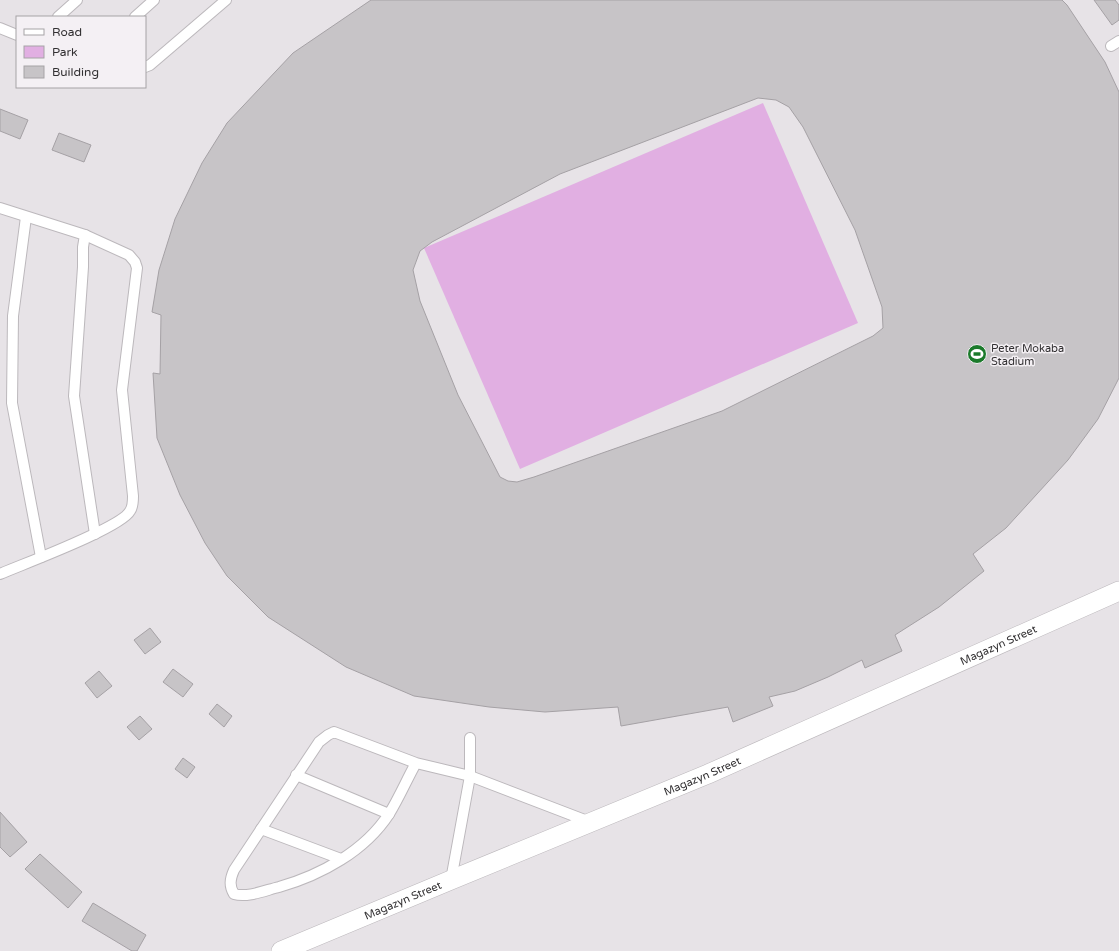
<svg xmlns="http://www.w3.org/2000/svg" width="1119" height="951" viewBox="0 0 1119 951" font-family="'Varela Round',sans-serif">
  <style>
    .green { fill: #e1afe2 }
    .building { fill: #c7c4c7; stroke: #a5a1a5; fill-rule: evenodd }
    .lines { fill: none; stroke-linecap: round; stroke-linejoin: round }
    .lane-casing { stroke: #bcb8bc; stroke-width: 12 }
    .street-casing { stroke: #bcb8bc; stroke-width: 20 }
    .lane { stroke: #fff; stroke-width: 10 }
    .street { stroke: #fff; stroke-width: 19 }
    .labels { text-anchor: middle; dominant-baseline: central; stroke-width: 3; stroke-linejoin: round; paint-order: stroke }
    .poi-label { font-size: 11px; fill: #323032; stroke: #f4f0f4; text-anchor: start }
    .street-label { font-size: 11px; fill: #323032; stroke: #f4f0f4 }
  </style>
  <rect width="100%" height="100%" fill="#e7e3e7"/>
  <polygon class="green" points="763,103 858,323 520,469 424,248"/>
  <g class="building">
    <path d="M 371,0 L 1062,0 L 1067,5 L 1105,62 L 1119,92 L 1119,378 L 1098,419 L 1068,460 L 1006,528 L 973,554 L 984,571 L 939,607 L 895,635 L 902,651 L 865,668 L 862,660 L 828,677 L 795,691 L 769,697 L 773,706 L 733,722 L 728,707 L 621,726 L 618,707 L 545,712 L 489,707 L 414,696 L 346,667 L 268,617 L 227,576 L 205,543 L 180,495 L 157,438 L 153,373 L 160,374 L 161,315 L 152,312 L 159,270 L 175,219 L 202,163 L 227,123 L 293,53 ZM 758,98 L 776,100 L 789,107 L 803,127 L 855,230 L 882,307 L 883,328 L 873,336 L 722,411 L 534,477 L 517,482 L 508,481 L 500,477 L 458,395 L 420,301 L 413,270 L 420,251 L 432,242 L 560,174 Z"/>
    <polygon points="1094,0 1115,0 1119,5 1119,20 1112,25"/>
    <polygon points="0,109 28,120 20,139 0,131"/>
    <polygon points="59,133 91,145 84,162 52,150"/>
    <polygon points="150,628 161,642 145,654 134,640"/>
    <polygon points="173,669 193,684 183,697 163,682"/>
    <polygon points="99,671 112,686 97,698 85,683"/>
    <polygon points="217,704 232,716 224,727 209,714"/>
    <polygon points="140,716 152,729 139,740 127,727"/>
    <polygon points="183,758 195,767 187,778 175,769"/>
    <polygon points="0,812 27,842 10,857 0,847"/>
    <polygon points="40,854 82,892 68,908 25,869"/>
    <polygon points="93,903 146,935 137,951 132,951 82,921"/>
  </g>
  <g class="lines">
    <defs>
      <g id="lane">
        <polyline points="58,17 77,0"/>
        <polyline points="135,17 154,0"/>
        <polyline points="0,28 17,35"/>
        <polyline points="1111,46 1119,41"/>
        <polyline points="145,67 150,65 226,0"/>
        <polyline points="0,208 85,235 83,247 83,267 74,396 95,534"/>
        <polyline points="26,217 13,316 12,403 41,557"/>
        <path d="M 0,574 C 23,564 121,528 130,511 C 133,507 133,500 133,496 L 122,390 L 137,268 L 135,262 L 129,255 L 85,235"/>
        <path d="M 416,763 C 407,779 399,798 389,814 C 365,851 321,875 279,887 C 266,890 248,898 234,894 C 229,886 230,879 234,870 L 319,742 L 328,735 L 334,732 L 416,763 L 470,776 L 590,822"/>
        <polyline points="296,775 389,814"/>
        <polyline points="261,829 341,859"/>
        <polyline points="451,880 470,776 470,738"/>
      </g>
      <g id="street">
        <path id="s1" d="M 281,951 L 451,880 L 708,774 L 1119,591"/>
      </g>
    </defs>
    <use href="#lane" class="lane-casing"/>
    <use href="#street" class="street-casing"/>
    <use href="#lane" class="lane"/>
    <use href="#street" class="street"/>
  </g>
  <defs>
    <symbol id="stadium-disc" viewBox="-11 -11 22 22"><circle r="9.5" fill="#1b7a2b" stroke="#f4f0f4"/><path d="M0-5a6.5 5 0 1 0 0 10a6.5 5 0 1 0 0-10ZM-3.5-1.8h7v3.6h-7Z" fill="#fff"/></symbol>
  </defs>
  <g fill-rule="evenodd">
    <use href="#stadium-disc" x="966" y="343" width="22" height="22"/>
  </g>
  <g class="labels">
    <g class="poi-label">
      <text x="991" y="348">Peter Mokaba<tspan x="991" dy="13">Stadium</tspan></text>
    </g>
    <g class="street-label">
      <text stroke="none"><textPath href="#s1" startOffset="780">Magazyn Street</textPath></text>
      <text stroke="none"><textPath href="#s1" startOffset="456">Magazyn Street</textPath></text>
      <text stroke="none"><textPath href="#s1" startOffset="132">Magazyn Street</textPath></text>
    </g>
  </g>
  <rect x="16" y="16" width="130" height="72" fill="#f4f0f4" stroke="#a6a3a6"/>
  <rect x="24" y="29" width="20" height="6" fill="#ffffff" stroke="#a6a3a6"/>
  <text x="52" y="36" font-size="12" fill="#323032">Road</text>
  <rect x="24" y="46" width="20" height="12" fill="#e1afe2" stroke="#a6a3a6"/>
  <text x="52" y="56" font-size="12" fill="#323032">Park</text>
  <rect x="24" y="66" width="20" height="12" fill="#c7c4c7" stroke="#a6a3a6"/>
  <text x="52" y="76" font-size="12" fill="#323032">Building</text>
</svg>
